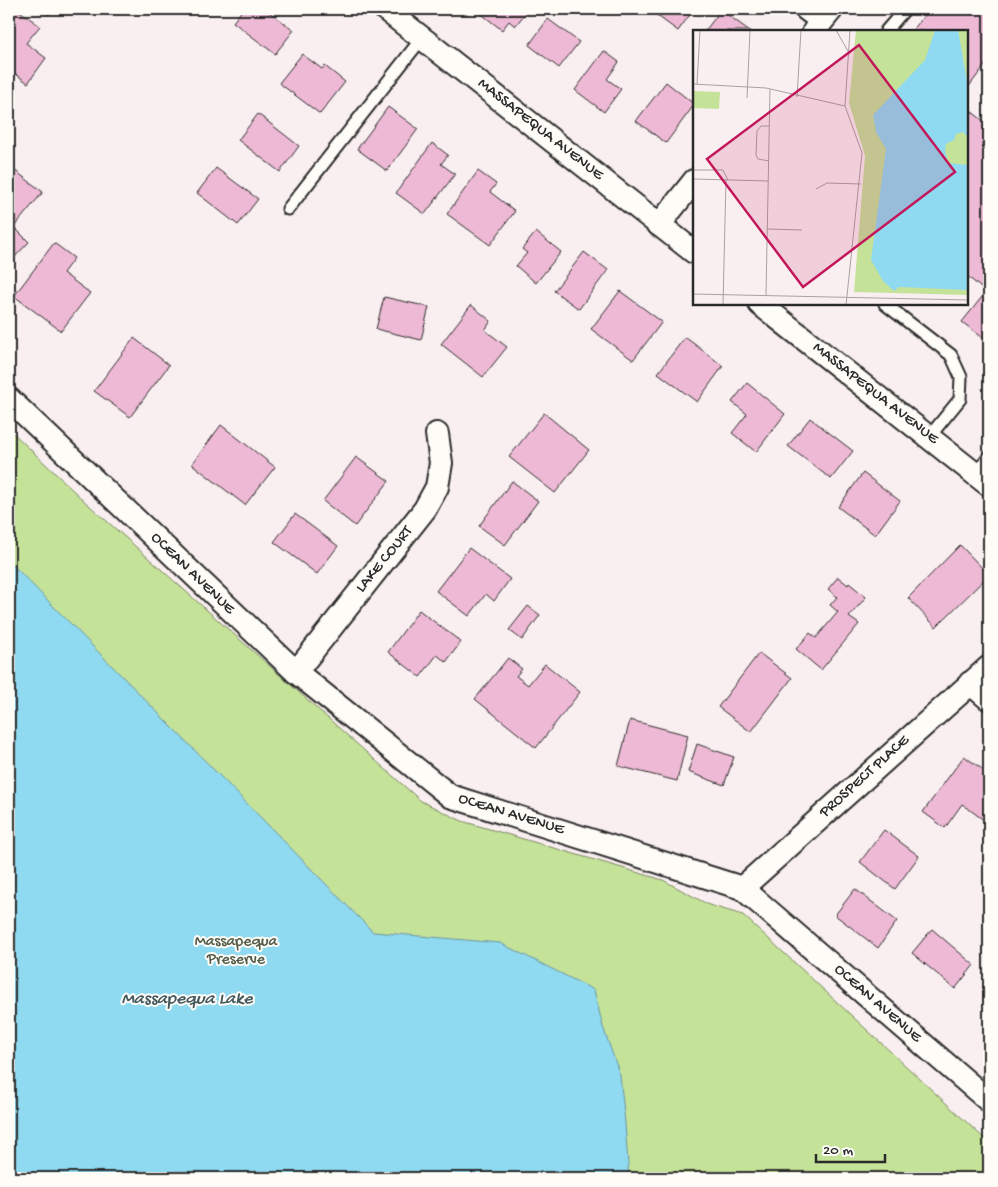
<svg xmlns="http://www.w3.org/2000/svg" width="998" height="1187" viewBox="0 0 998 1187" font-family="'Gochi Hand',sans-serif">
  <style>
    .green { fill: #c5e299; stroke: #788662 }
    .water { fill: #90daf1; stroke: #6894a2 }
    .building { fill: #eeb9d5; stroke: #2b2b2b }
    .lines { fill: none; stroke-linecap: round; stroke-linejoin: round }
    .service-casing { stroke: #2b2b2b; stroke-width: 15 }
    .minor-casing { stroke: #2b2b2b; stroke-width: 26 }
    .service { stroke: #fdfcf7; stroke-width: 11 }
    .minor { stroke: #fdfcf7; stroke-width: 22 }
    .labels { text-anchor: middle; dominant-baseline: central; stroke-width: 4; stroke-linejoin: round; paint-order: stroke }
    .street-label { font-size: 16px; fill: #2b2b2b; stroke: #fdfcf7 }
    .park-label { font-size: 16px; fill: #525946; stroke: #fdfcf7 }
    .water-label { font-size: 18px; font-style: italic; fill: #44575c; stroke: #fdfcf7 }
    .inset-road { fill: none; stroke: #a7a1a1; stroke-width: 1 }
    .view { fill: #c2185b; fill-opacity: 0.15; stroke: #c2185b; stroke-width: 2.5 }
    .inset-edge { fill: none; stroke: #2b2b2b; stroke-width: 2.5 }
  </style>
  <rect width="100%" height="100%" fill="#faeff0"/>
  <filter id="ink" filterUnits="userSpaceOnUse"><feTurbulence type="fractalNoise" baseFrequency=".02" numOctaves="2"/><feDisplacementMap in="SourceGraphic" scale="10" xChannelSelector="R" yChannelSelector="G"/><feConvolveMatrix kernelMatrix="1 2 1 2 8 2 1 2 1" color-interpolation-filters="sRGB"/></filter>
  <g filter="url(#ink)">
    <polygon class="green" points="9,429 81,498 421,801 462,821 663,880 709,905 743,915 989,1143 989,1178 9,1178"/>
    <polygon class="water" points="9,561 373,932 500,943 594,990 603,1027 620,1075 625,1123 629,1178 9,1178"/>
    <g class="building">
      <polygon points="9,9 17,9 40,26 26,43 46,58 28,83 9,69"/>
      <polygon points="40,9 53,9 49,15"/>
      <polygon points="243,9 265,9 294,30 275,54 233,22"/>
      <polygon points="475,9 529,9 515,26 509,21 502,30"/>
      <polygon points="648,9 694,9 678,31"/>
      <polygon points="930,9 989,9 989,60 967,89 967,31 912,31"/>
      <polygon points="721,10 750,31 705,31"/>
      <polygon points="548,19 579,42 559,68 529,45"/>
      <polygon points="604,51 619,62 607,79 621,89 604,112 575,90"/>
      <polygon points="302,54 322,69 325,66 345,82 320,114 279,83"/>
      <polygon points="666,82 694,104 694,105 666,143 636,121"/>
      <polygon points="388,107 418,129 387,171 357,149"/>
      <polygon points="967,108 989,125 989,330 983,338 962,322 986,292 967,276"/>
      <polygon points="258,114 299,146 280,172 238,140"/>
      <polygon points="432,143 448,155 441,164 455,174 425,214 396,193"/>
      <polygon points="9,166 43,192 14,227 29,242 9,263"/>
      <polygon points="216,168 258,199 238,225 197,193"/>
      <polygon points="478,171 496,184 490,192 515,211 490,245 447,214"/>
      <polygon points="536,232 561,252 536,283 516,266 527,253 522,249"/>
      <polygon points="54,243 74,258 63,273 90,293 61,331 14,296"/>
      <polygon points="584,252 608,270 579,309 554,291"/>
      <polygon points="620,291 662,322 633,360 591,329"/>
      <polygon points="384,297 429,307 421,340 376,329"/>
      <polygon points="471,305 491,321 485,330 507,347 483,377 441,344"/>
      <polygon points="685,337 723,366 697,402 658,373"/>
      <polygon points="134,338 169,365 130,417 94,391"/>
      <polygon points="747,383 785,414 756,452 732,433 747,414 732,402"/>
      <polygon points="544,413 589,450 555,493 509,457"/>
      <polygon points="810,418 853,451 831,479 788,446"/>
      <polygon points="221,425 275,467 245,505 192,464"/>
      <polygon points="356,457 389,481 355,526 323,501"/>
      <polygon points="863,473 900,501 875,535 838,507"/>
      <polygon points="512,481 538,501 505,545 479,526"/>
      <polygon points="295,514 338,546 317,574 274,542"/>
      <polygon points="960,545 989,575 936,627 908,598"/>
      <polygon points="469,548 510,579 494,601 486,594 469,616 436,591"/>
      <polygon points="838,577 848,585 849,583 866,597 849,617 859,624 821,670 796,649 810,633 816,638 838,612 830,605 837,597 828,589"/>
      <polygon points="528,606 540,615 522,640 509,630"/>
      <polygon points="419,610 461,642 446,662 437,655 420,677 388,652"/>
      <polygon points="759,653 792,678 751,732 718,707"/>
      <polygon points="508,658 522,669 516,676 528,685 545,664 580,692 536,748 475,699"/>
      <polygon points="630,720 688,735 677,781 618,766"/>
      <polygon points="697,744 734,757 724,785 688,772"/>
      <polygon points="964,756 989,774 989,816 985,821 962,804 945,828 923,812"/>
      <polygon points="884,830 919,856 895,889 860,862"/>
      <polygon points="855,889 897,921 878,948 835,915"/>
      <polygon points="932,929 974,965 955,989 912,953"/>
    </g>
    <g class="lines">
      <defs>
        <g id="service">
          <polyline points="886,31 905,9"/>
          <polyline points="288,209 422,38"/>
          <polyline points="885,304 951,355 961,377 960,399 929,437"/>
          <polyline points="976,474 989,457"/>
        </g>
        <g id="minor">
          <polyline points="385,9 694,252"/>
          <polyline points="806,9 822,21"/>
          <polyline points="814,31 832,9"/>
          <polyline points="659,225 694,181"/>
          <polyline points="760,304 989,485"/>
          <polyline points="9,399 296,672 450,796 742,888 989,1101"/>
          <polyline points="296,672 425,509 437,487 441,463 437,434"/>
          <polyline points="970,683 989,699"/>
          <polyline points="742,888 989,667"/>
        </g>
      </defs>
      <use href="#service" class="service-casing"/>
      <use href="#minor" class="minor-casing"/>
      <use href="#service" class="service"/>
      <use href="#minor" class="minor"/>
    </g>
  </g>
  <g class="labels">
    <g class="street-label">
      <text transform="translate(540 130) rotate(38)">MASSAPEQUA AVENUE</text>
      <text transform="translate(875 394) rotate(38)">MASSAPEQUA AVENUE</text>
      <text transform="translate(385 560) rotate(-51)">LAKE COURT</text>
      <text transform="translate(192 574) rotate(44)">OCEAN AVENUE</text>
      <text transform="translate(865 777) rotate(-42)">PROSPECT PLACE</text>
      <text transform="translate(511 815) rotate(17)">OCEAN AVENUE</text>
      <text transform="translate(877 1004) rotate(41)">OCEAN AVENUE</text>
    </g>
    <g class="park-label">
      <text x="236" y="942">Massapequa<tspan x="236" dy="18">Preserve</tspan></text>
    </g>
    <g class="water-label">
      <text x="187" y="999">Massapequa Lake</text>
    </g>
  </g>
  <g transform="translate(693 30)">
    <rect width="275" height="275" fill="#faeff0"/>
    <path d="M 163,0 L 275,0 L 275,265 L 161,262 L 172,126 L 156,73 ZM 0,61 L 27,62 L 26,79 L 0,78 Z" fill="#c5e299"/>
    <path d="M 242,0 L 265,0 L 275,57 L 275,107 L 270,102 L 263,104 L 261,110 L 253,114 L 252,120 L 255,133 L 275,135 L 275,260 L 206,257 L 201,261 L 190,251 L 178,230 L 193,119 L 183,102 L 180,85 L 232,30 Z" fill="#90daf1"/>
    <path class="inset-road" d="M 143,0 L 156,23M 0,54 L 73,58 L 152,76M 4,54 L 7,0M 104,67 L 108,0M 54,68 L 57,0M 76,131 L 65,129 L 63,125 L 64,101 L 68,96 L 76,96M 0,140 L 30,140 L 35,150M 0,149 L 75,151M 123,159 L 134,153 L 168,154M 74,199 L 109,200M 0,264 L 275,270M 73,265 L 77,59M 30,275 L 33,150M 153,275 L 169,123 L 152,76 L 157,0"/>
    <path class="view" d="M 166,15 L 262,142 L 110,257 L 14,129 Z"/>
    <rect width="275" height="275" class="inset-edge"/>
  </g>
  <rect width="998" height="1187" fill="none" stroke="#fdfcf7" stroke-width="30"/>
  <rect x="15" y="15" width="968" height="1157" fill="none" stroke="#2b2b2b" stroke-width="2" filter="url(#ink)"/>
  <path d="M816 1154v8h69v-8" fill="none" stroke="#2b2b2b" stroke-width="2.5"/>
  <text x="823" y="1154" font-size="15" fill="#2b2b2b" stroke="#fdfcf7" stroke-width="4" paint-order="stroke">20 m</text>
</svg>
